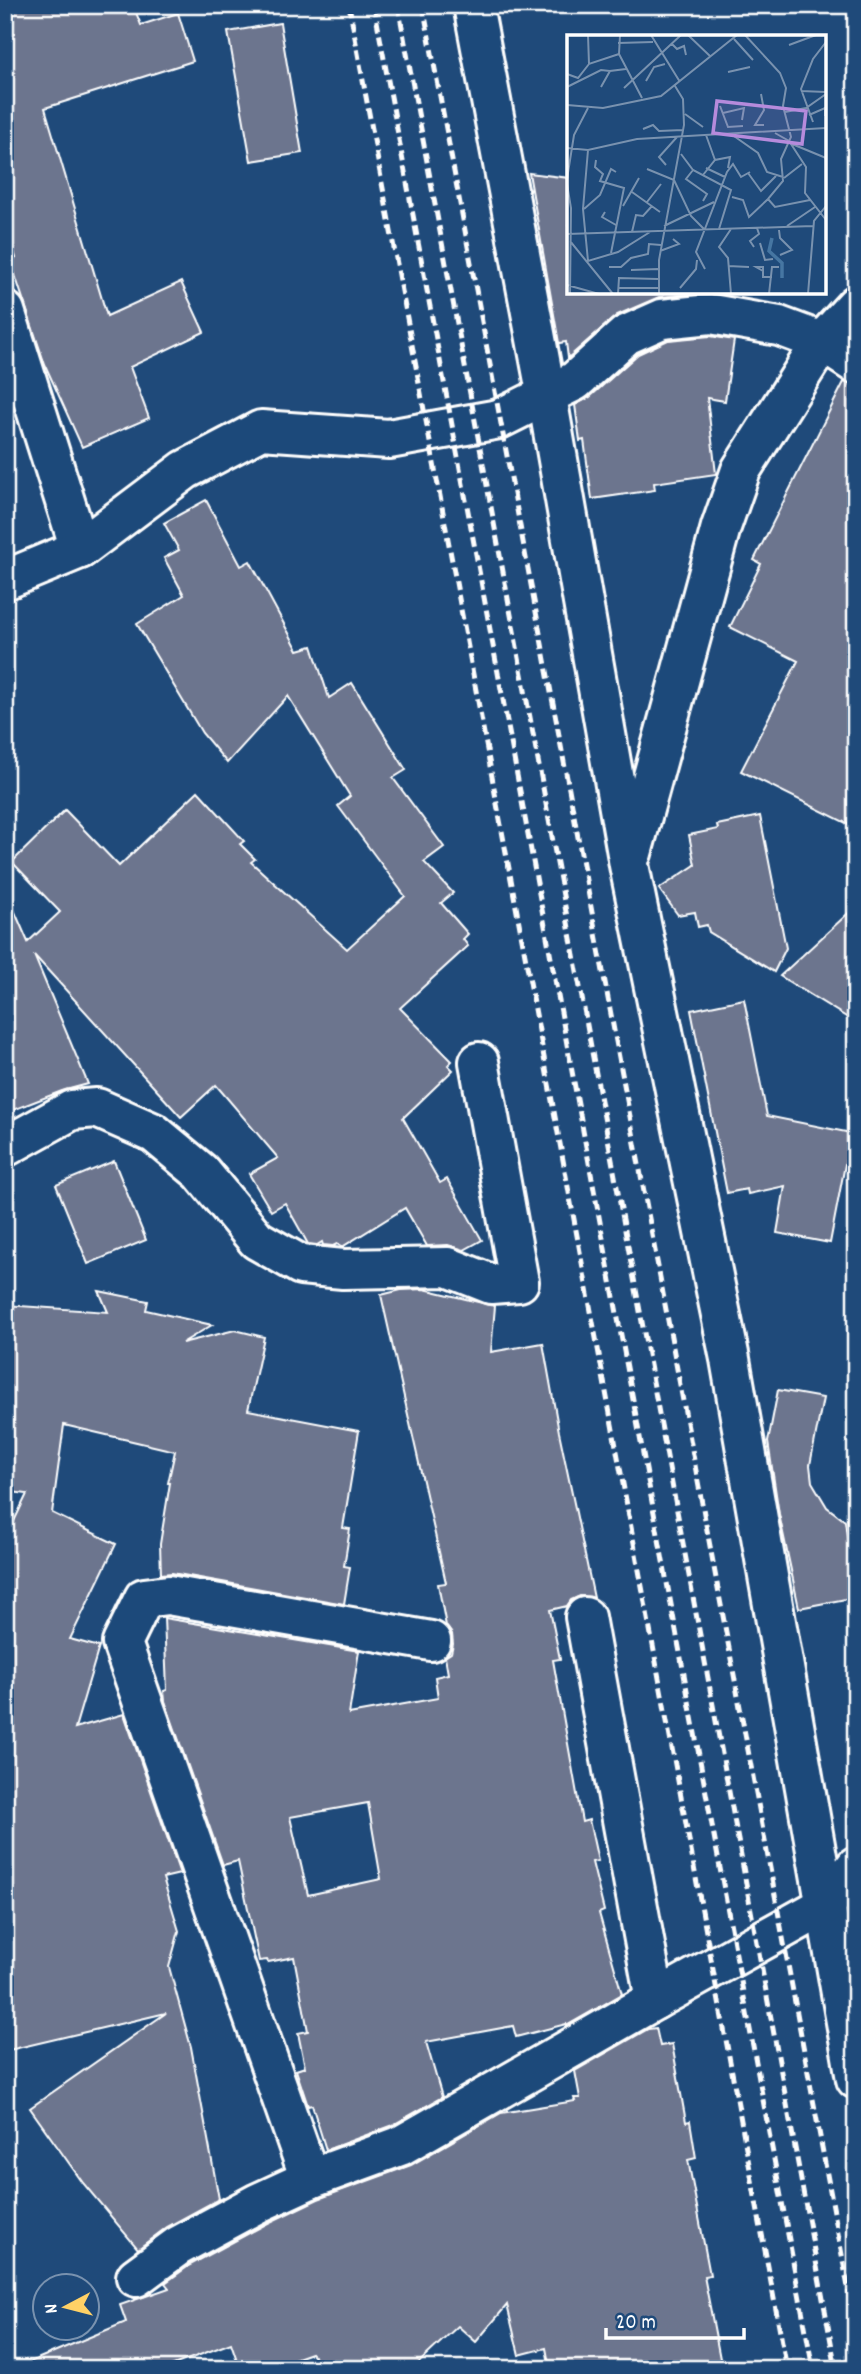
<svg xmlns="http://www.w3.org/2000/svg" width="861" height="2374" viewBox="0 0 861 2374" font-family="Dekko,sans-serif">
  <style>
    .building { fill: #6c748e; stroke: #fff; stroke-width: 2; fill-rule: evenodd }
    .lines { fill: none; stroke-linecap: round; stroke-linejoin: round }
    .minor-casing { stroke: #fff; stroke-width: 44 }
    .minor { stroke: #1f4a7a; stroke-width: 38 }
    .rail { stroke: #fff; stroke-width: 5; stroke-dasharray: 10 5; stroke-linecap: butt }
    .inset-river { fill: none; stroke: #4676a2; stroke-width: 3.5 }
    .inset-road { fill: none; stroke: #7992af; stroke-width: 2 }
    .view { fill: #b68bdc; fill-opacity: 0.15; stroke: #b68bdc; stroke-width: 3.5 }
    .inset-edge { fill: none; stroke: #fff; stroke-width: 3.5 }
  </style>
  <rect width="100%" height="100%" fill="#1f4a7a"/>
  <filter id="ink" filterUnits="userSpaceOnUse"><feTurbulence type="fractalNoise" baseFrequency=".0143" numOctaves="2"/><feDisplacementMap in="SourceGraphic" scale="14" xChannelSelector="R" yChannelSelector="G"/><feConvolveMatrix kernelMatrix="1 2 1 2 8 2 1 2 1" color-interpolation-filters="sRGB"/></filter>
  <g filter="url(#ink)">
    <g class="building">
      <polygon points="5,5 133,5 141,25 178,13 193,61 45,108 107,316 181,282 204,332 130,367 149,418 82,447 45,365 10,260 16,258 5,221"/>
      <polygon points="280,23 302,153 251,161 228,32"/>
      <polygon points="529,173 569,178 569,292 709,292 659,297 617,315 568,358 566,342 559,343"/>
      <polygon points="710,336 734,340 725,401 707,398 716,474 654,483 655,490 592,499 584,440 580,441 575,405 590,397 638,354 668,340"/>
      <polygon points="844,382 856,386 856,828 741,771 798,661 730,627 761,564 754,560"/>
      <polygon points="206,500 241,566 250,561 298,650 312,646 329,698 352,683 406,770 393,778 444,847 424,862 453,893 441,903 468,934 463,939 468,946 400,1008 452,1061 448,1065 453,1070 403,1118 440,1183 447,1179 482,1240 464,1250 448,1245 427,1246 405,1208 342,1247 337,1244 333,1246 323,1245 322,1242 317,1245 308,1244 285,1203 271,1211 249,1174 278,1158 216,1085 181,1117 34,955 88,1084 62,1091 5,1113 5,889 28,942 60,912 12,862 65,810 119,866 198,791 244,841 240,844 255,859 251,862 347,949 405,896 338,806 350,796 288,696 227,763 202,733 137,624 184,595 164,558 179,550 164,523"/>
      <polygon points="760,816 786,948 774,972 709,932 707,925 698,927 695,912 678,915 659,889 695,865 689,835 718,829 717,825"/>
      <polygon points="856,906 856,1023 780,976"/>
      <polygon points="744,999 767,1116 851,1133 830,1243 777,1233 785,1186 748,1194 747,1189 727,1193 691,1010"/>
      <polygon points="114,1161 146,1240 88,1264 56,1185"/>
      <path d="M 424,1289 L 495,1306 L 491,1352 L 543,1343 L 559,1432 L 594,1598 L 580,1596 L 571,1600 L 567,1606 L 550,1610 L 560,1659 L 553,1660 L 582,1822 L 589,1820 L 598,1861 L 592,1862 L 604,1911 L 599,1913 L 622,1994 L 566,2026 L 566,2024 L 516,2037 L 513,2026 L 426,2042 L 442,2097 L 391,2126 L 326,2150 L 312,2105 L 308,2106 L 296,2070 L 305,2067 L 298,2033 L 308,2031 L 294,1957 L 268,1962 L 267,1960 L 259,1961 L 238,1861 L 223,1865 L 165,1701 L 164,1691 L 167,1690 L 164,1618 L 359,1651 L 349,1714 L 438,1698 L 435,1677 L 448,1674 L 445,1657 L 451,1653 L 453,1644 L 452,1634 L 446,1626 L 438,1584 L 446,1583 L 381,1295 L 401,1290 ZM 368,1803 L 381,1879 L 308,1895 L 290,1817 Z"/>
      <polygon points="99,1291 148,1301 146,1310 212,1325 182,1343 235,1330 264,1337 248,1410 359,1431 343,1528 350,1529 344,1566 350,1567 344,1604 172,1573 161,1574 160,1544 170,1483 168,1483 175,1451 64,1425 52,1513 116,1544 70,1639 99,1647 75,1728 124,1714 180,1874 163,1878 179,1931 169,1967 191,2047 219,2199 167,2227 138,2249 83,2183 30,2108 166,2013 5,2051 5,1540 27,1494 11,1492 13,1483 5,1482 5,1305 108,1312"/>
      <polygon points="778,1390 823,1398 810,1465 812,1482 827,1507 845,1521 853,1577 847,1578 851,1598 799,1608 779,1514 768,1442"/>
      <polygon points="656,2028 660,2046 672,2044 686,2122 690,2121 696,2158 688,2160 710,2275 704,2276 722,2369 550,2369 546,2348 519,2355 507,2305 476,2342 458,2326 412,2369 326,2369 311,2353 266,2369 240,2369 231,2343 163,2369 13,2369 126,2322 120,2305 169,2288 165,2283 190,2265 268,2223 318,2199 411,2165 501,2113 575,2101 574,2098 580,2098 575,2071 648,2029"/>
    </g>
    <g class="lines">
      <defs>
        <g id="minor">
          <polyline points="473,5 547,397 629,865 730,1359 856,2079"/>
          <polyline points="5,311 80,549"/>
          <polyline points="5,580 80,549 185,470 261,430 389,439 499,419 575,381 626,335 662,319 711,314 779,326 822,342 856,364"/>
          <polyline points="632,853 721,527 741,470 822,342 856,305"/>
          <polyline points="5,1147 72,1110 97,1108 154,1133 201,1172 257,1240 301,1265 343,1269 448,1267 491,1284 519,1282 479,1062"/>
          <polyline points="585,1617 655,2000"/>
          <polyline points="310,2179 122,1643 144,1598 168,1595 431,1641"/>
          <polyline points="136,2277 178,2246 258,2203 310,2179 400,2146 655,2000 826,1905 856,1866"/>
        </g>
      </defs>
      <use href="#minor" class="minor-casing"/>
      <use href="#minor" class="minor"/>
      <g class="rail">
        <polyline points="349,5 787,2369"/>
        <polyline points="374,5 813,2369"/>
        <polyline points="398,5 836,2369"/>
        <polyline points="423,5 856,2330"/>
      </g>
    </g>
  </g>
  <g transform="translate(567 35)">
    <rect width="259" height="259" fill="#1f4a7a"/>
    <path class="inset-river" d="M 205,203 L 202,216 L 215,228 L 215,243"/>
    <path class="inset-road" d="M 21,0 L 22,29 L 52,19M 53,0 L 52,19 L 75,63M 84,0 L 113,47M 121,0 L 144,22M 167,4 L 186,25M 51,8 L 86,7M 105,9 L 110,14 L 117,11 L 119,20M 222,10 L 249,0M 161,37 L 183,32M 0,39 L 11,43 L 22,29M 79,46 L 87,32 L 98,29M 0,52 L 34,35 L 43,36M 34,52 L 43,36 L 59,34M 57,53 L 114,0M 234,56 L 259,57M 194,59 L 197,75 L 188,90 L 197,90M 0,70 L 36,73 L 94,61 L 170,0M 153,71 L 161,92 L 176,91M 218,77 L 239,73 L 259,59M 156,78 L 177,73 L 175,85M 118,79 L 136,92M 242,80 L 258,73 L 258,81M 246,87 L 234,54 L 246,24 L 259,7M 76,94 L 86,90 L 92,96 L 116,95M 208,98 L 222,106 L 239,132 L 238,158 L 259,185M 164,99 L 191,118 L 200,137 L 216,142M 139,100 L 148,125M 225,109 L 259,123M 0,113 L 21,115 L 70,104 L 259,93M 21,115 L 16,174 L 21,226 L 51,217 L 83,197M 114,119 L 126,135 L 164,155 L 152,194M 29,125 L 28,132 L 36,139 L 33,146 L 57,153 L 44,218M 99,130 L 92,122 L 110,102M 139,133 L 158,142M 80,134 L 107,145 L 124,181 L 137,194M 126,135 L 119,144 L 140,159 L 136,166M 181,138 L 194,156 L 209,141M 136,140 L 148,125 L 163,122 L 161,133M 217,143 L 235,129M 0,144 L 7,100 L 21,73M 0,149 L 4,173 L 3,259M 65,157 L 93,177M 165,162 L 176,165 L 182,182 L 201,164 L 216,146 L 214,124 L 224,102 L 216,71 L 219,53 L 213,38 L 178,0M 201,164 L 208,172 L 243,165M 80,167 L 94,149M 56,171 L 72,143M 17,174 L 33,160 L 44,134 L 49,137M 38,177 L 35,182 L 49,190M 97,191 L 147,167M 220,191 L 248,172M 164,194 L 152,212 L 161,223 L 164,259M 212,195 L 213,203 L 225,215 L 213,220M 65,197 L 69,180 L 76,181 L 85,171M 0,199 L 246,191M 3,206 L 46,259M 193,208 L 198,225 L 206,224M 187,212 L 183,206 L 192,199 L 190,193M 93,216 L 112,209 L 106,204M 161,231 L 182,232M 42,232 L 54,232 L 64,223 L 81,219 L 82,209 L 94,210M 138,234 L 129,217 L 160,137 L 166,129 L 174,142 L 183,137M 64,235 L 91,234M 196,236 L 189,232 L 196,232 L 196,242 L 205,242M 0,250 L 32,259M 51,253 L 92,253M 113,253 L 129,234 L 130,225M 51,259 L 52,243 L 91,244M 92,259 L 92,225 L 117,90 L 116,64 L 108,51M 202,259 L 205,232 L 212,232M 241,259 L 247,186 L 259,171"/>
    <path class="view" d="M 150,66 L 239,76 L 235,109 L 146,98 Z"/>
    <rect width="259" height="259" class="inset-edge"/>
  </g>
  <rect width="861" height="2374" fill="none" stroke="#1f4a7a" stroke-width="28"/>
  <rect x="14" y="14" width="833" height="2346" fill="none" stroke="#fff" stroke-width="2.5" filter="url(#ink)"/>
  <g transform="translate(66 2307) rotate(263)"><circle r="33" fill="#1f4a7a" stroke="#7992af" stroke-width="2"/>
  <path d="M0-5L12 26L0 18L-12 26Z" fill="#ffd166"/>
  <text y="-10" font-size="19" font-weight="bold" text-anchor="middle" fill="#ffffff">N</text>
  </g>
  <path d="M606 2328v10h138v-10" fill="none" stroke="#ffffff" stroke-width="3.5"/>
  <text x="616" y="2328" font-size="21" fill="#ffffff" stroke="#1f4a7a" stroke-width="5" paint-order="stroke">20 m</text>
</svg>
